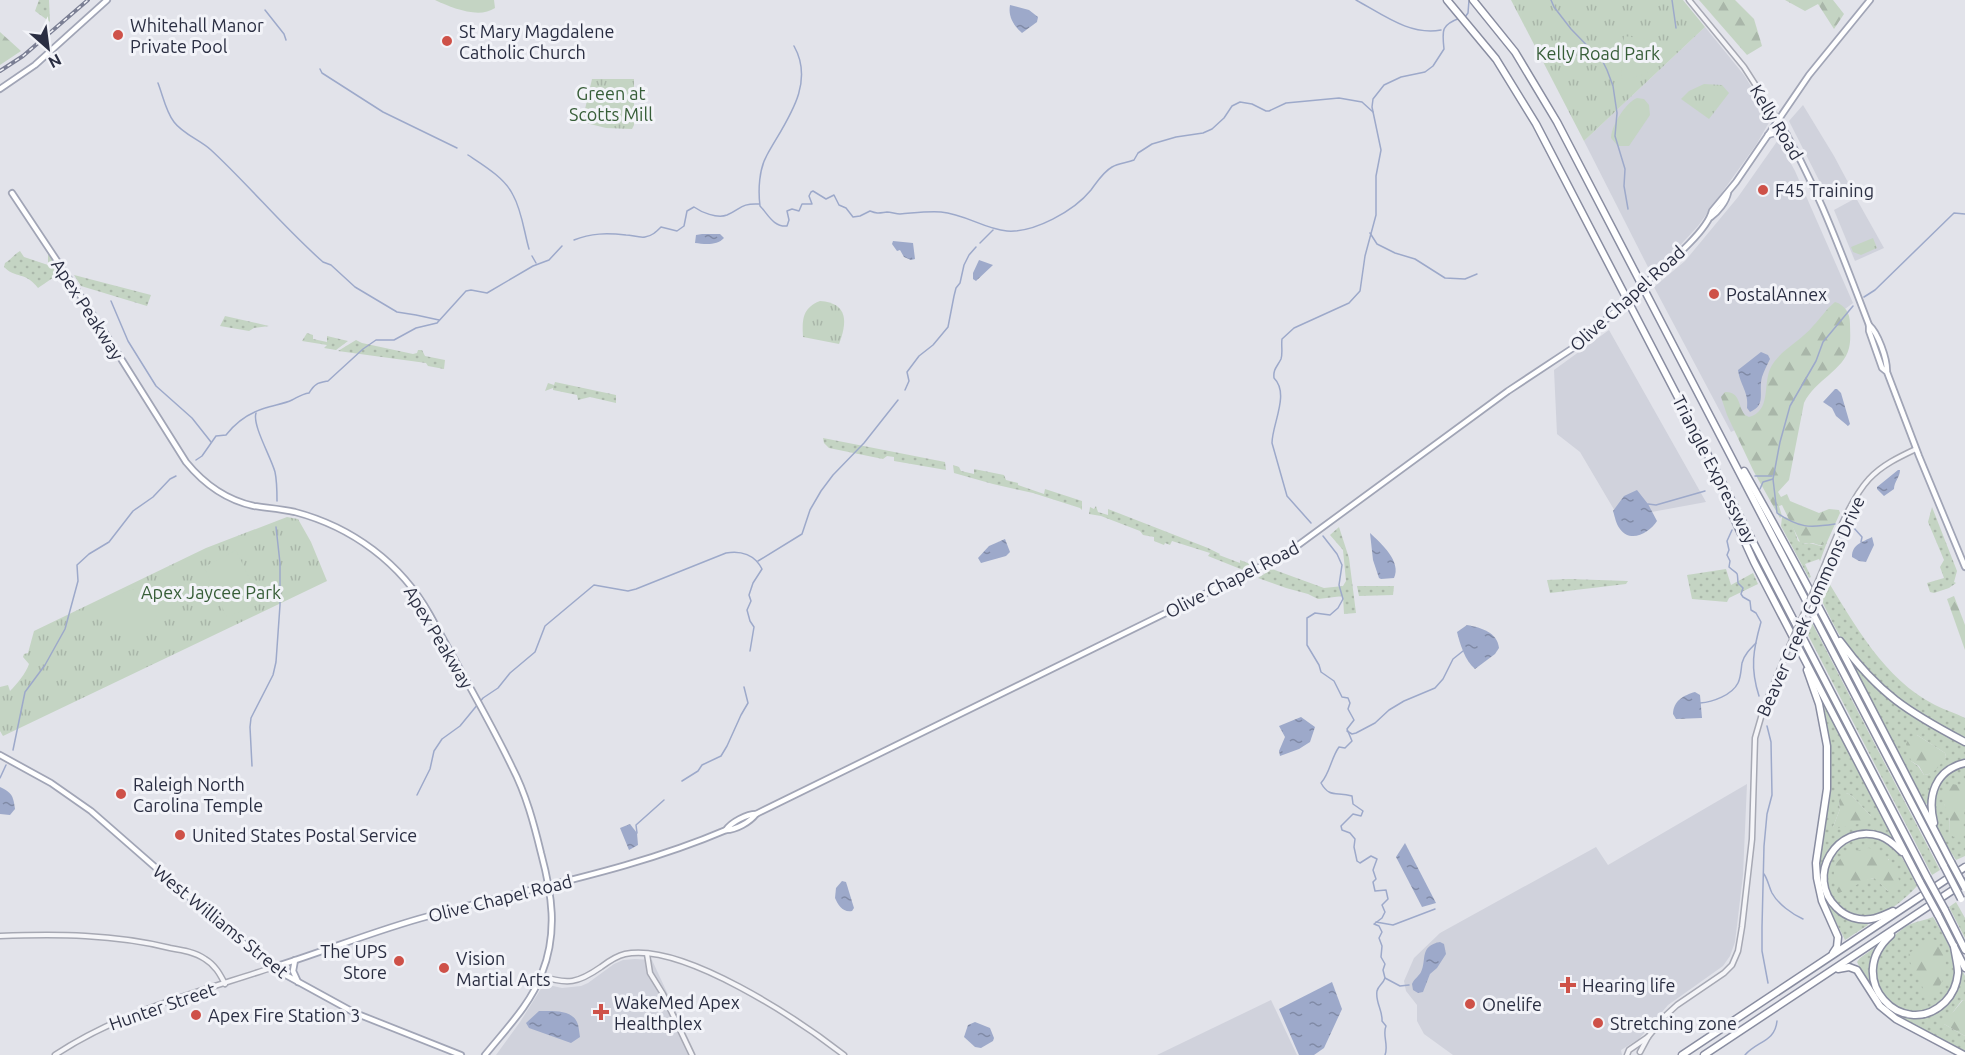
<svg xmlns="http://www.w3.org/2000/svg" width="1965" height="1055" viewBox="0 0 1965 1055" font-family="Ubuntu,sans-serif">
  <style>
    .built { fill: #d0d2dc }
    .grass { fill: url(#grass-dots); fill-rule: evenodd }
    .forest { fill: url(#forest-firs) }
    .park { fill: url(#park-tufts) }
    .pitch { fill: #c4d4c3 }
    .water { fill: url(#water-ripples) }
    .lines { fill: none; stroke-linecap: round; stroke-linejoin: round }
    .stream { stroke: #9da9ca; stroke-width: 1.5 }
    .minor-casing { stroke: #a7a9b4; stroke-width: 7 }
    .major-casing { stroke: #a1a5b6; stroke-width: 8 }
    .highway-casing { stroke: #898da1; stroke-width: 9 }
    .minor { stroke: #f5f5f8; stroke-width: 4 }
    .major { stroke: #fff; stroke-width: 4.5 }
    .highway { stroke: #fff; stroke-width: 6 }
    .rail-casing { stroke: #7b7f94; stroke-width: 4 }
    .rail { stroke: #f2f3f8; stroke-width: 1.5; stroke-dasharray: 4.5; stroke-linecap: butt }
    .minor-bridge-casing { stroke: #a7a9b4; stroke-width: 7; stroke-linecap: butt }
    .major-bridge-casing { stroke: #a1a5b6; stroke-width: 8; stroke-linecap: butt }
    .highway-bridge-casing { stroke: #898da1; stroke-width: 9; stroke-linecap: butt }
    .minor-bridge { stroke: #f5f5f8; stroke-width: 4 }
    .major-bridge { stroke: #fff; stroke-width: 4.5 }
    .highway-bridge { stroke: #fff; stroke-width: 6 }
    .poi-dot { fill: #ce5148; stroke: #f2f3f8; stroke-width: 2 }
    .labels { text-anchor: middle; dominant-baseline: central; stroke-width: 6; stroke-linejoin: round; paint-order: stroke }
    .poi-label { font-size: 18px; fill: #2a2e42; stroke: #f2f3f8; text-anchor: start }
    .park-label { font-size: 18px; fill: #375e38; stroke: #f2f3f8 }
    .street-label { font-size: 18px; fill: #2a2e42; stroke: #f2f3f8 }
  </style>
  <defs>
    <pattern id="grass-dots" width="8" height="8" patternUnits="userSpaceOnUse" patternTransform="scale(1.5)"><rect width="8" height="8" fill="#c4d4c3"/><path d="M2 2h.1M6 6h.1" fill="none" stroke="#a9b6a9" stroke-width="1.8" stroke-linecap="round"/></pattern>
    <pattern id="forest-firs" width="22" height="20" patternUnits="userSpaceOnUse" patternTransform="scale(1.5)"><rect width="22" height="20" fill="#c4d4c3"/><path d="M5 1l3.5 6h-7zM16 11l3.5 6h-7z" fill="#a9b6a9"/></pattern>
    <pattern id="park-tufts" width="24" height="20" patternUnits="userSpaceOnUse" patternTransform="scale(1.5)"><rect width="24" height="20" fill="#c4d4c3"/><path d="M3 7l-1-3M5 7V3M7 7l1-3M15 17l-1-3M17 17v-4M19 17l1-3" fill="none" stroke="#a9b6a9"/></pattern>
    <pattern id="water-ripples" width="26" height="14" patternUnits="userSpaceOnUse" patternTransform="scale(1.5)"><rect width="26" height="14" fill="#9da9ca"/><path d="M2 4q2-2 4 0t4 0M15 11q2-2 4 0t4 0" fill="none" stroke="#808aa6"/></pattern>
  </defs>
  <rect width="100%" height="100%" fill="#e2e3ea"/>
  <g class="built">
    <polygon points="1705,27 1744,75 1771,119 1756,145 1698,226 1674,252 1651,273 1584,141"/>
    <polygon points="1803,105 1834,156 1851,188 1829,200 1789,121"/>
    <polygon points="1778,140 1795,171 1853,303 1845,309 1766,407 1751,422 1731,432 1654,287 1685,261 1738,197"/>
    <polygon points="1856,198 1884,248 1855,261 1834,210"/>
    <polygon points="1609,330 1706,502 1619,518 1580,452 1557,434 1554,370"/>
    <polygon points="1747,784 1743,875 1735,942 1730,956 1723,966 1668,1005 1639,1039 1621,1050 1622,1055 1453,1055 1424,1034 1417,1021 1417,1005 1406,991 1404,981 1414,958 1440,933 1596,847 1608,865"/>
    <polygon points="635,959 652,960 696,1055 496,1055 520,1022 544,984 562,988 581,986 588,983 614,964 623,960"/>
    <polygon points="1271,1000 1297,1055 1157,1055"/>
  </g>
  <g class="grass">
    <polygon points="39,0 49,0 50,22 35,11"/>
    <path d="M 20,251 L 24,257 L 48,265 L 48,253 L 58,268 L 60,273 L 38,288 C 25,271 16,279 4,267 L 5,263 C 11,260 13,255 20,251 Z"/>
    <polygon points="74,275 151,295 147,306 81,286"/>
    <polygon points="225,316 269,326 254,328 249,331 220,326"/>
    <polygon points="307,333 313,335 313,339 327,342 327,336 348,341 336,350 324,348 327,345 302,341"/>
    <polygon points="356,340 362,343 413,354 417,353 418,350 422,350 425,356 445,360 444,369 428,366 426,363 338,351"/>
    <polygon points="555,382 616,395 616,403 590,397 578,400 577,395 553,390 553,388 545,391 548,383 554,385"/>
    <polygon points="823,438 945,462 946,470 894,461 894,457 887,456 883,459 829,448 824,443"/>
    <polygon points="953,465 959,467 961,471 974,474 974,469 1004,475 1006,480 1018,483 1018,485 1044,494 1045,489 1082,501 1082,510 1080,508 1033,493 993,484 954,473"/>
    <polygon points="1096,506 1098,512 1108,515 1108,509 1208,548 1220,554 1219,555 1240,563 1240,560 1253,565 1243,570 1208,556 1210,553 1172,541 1170,545 1165,543 1164,545 1154,541 1154,537 1143,535 1140,531 1101,516 1089,514 1090,507 1094,509"/>
    <polygon points="1932,507 1957,571 1954,582 1956,583 1949,588 1934,593 1930,592 1927,583 1944,578 1940,567 1944,560 1928,522"/>
    <polygon points="1782,517 1790,518 1798,541 1805,544 1809,543 1821,546 1827,542 1820,561 1819,559 1805,564 1811,577 1809,578 1781,526"/>
    <polygon points="1339,527 1349,558 1356,613 1344,614 1343,596 1318,599 1308,594 1286,588 1258,578 1272,569 1324,588 1343,586 1346,581 1343,550 1330,535"/>
    <polygon points="1726,569 1731,585 1753,573 1758,584 1729,598 1727,602 1692,599 1687,575"/>
    <path d="M 1826,578 C 1855,625 1884,679 1935,705 C 1945,710 1955,713 1965,718 L 1965,738 C 1917,716 1877,688 1845,644 C 1835,629 1827,611 1819,595 Z"/>
    <polygon points="1569,579 1628,581 1626,584 1550,593 1547,580"/>
    <polygon points="1357,586 1394,586 1393,595 1359,596"/>
    <polygon points="1812,623 1940,870 1932,875 1804,627"/>
    <path d="M 1851,659 C 1883,698 1920,722 1965,744 L 1965,761 L 1934,783 L 1928,803 L 1926,804 L 1917,791 L 1849,660 ZM 1917,735 L 1945,753 L 1946,757 L 1929,774 L 1924,775 L 1918,766 L 1911,761 Z"/>
    <path d="M 1823,703 L 1897,841 L 1895,842 C 1885,839 1873,832 1863,832 C 1840,832 1825,853 1821,873 L 1819,873 L 1818,867 C 1826,809 1837,762 1821,704 ZM 1847,793 L 1852,796 L 1871,816 L 1833,827 L 1840,809 L 1839,801 Z"/>
    <path d="M 1965,765 L 1965,786 L 1944,804 C 1951,814 1950,822 1949,834 L 1965,809 L 1965,856 L 1956,860 C 1948,847 1937,832 1934,817 C 1930,792 1942,773 1965,765 Z"/>
    <path d="M 1865,836 C 1870,837 1876,837 1880,839 C 1899,845 1909,870 1917,886 C 1905,899 1889,913 1871,917 C 1866,918 1862,917 1857,916 C 1829,908 1815,874 1836,850 C 1844,841 1854,838 1865,836 ZM 1889,859 L 1888,891 L 1875,878 L 1863,880 Z"/>
    <path d="M 1824,895 C 1834,913 1848,920 1867,923 L 1868,925 L 1845,940 L 1823,896 Z"/>
    <polygon points="1956,902 1965,918 1965,938 1949,907"/>
    <path d="M 1933,917 C 1941,931 1951,947 1955,963 C 1965,1017 1882,1032 1876,978 C 1874,962 1877,953 1889,941 C 1894,935 1904,927 1911,924 C 1918,921 1926,920 1933,917 Z"/>
    <polygon points="1874,948 1869,970 1872,986 1870,987 1857,962 1860,958"/>
    <path d="M 1963,972 L 1965,976 L 1965,1001 L 1962,1000 L 1944,1024 L 1965,1036 L 1965,1053 L 1911,1026 L 1892,1013 L 1893,1011 C 1904,1012 1917,1016 1927,1015 C 1946,1013 1959,990 1961,973 Z"/>
  </g>
  <g class="forest">
    <polygon points="1699,0 1735,0 1754,19 1762,46 1747,55"/>
    <polygon points="1785,0 1833,0 1844,14 1834,29 1818,4 1805,11"/>
    <polygon points="0,32 21,51 0,65"/>
    <path d="M 1835,302 C 1845,305 1850,313 1850,324 C 1850,331 1851,340 1849,348 C 1844,370 1815,380 1804,403 L 1789,480 L 1778,492 L 1781,497 L 1787,494 L 1790,501 L 1819,513 L 1829,509 L 1839,510 L 1840,513 L 1827,542 C 1820,549 1817,542 1809,543 C 1806,543 1804,544 1801,544 L 1782,505 L 1779,506 L 1782,516 L 1780,518 L 1754,472 L 1727,415 L 1721,397 L 1725,392 C 1740,391 1738,406 1745,415 L 1749,417 C 1771,411 1763,386 1770,369 C 1778,351 1801,341 1813,326 C 1821,318 1826,309 1835,302 Z"/>
    <polygon points="1954,596 1965,625 1965,650 1947,599"/>
    <path d="M 1917,735 L 1945,753 L 1946,757 C 1940,765 1935,774 1924,775 L 1919,766 L 1911,761 L 1906,744 L 1910,737 Z"/>
    <polygon points="1952,784 1965,786 1965,809 1961,832 1954,837 1949,834 1950,820 1941,796 1946,788"/>
    <polygon points="1847,793 1852,796 1871,816 1871,820 1867,822 1834,829 1833,827 1840,809 1839,801 1841,796"/>
    <path d="M 1869,848 C 1887,854 1896,865 1900,884 L 1896,889 L 1888,891 L 1874,878 C 1858,881 1853,890 1838,893 C 1827,863 1839,853 1869,848 Z"/>
    <path d="M 1932,939 L 1936,940 C 1939,946 1943,952 1945,959 C 1948,972 1940,992 1928,998 L 1908,958 L 1909,953 Z"/>
    <polygon points="1963,1000 1965,1001 1965,1036 1944,1024 1943,1020 1954,1011"/>
  </g>
  <g class="park">
    <polygon points="1511,0 1683,0 1705,27 1584,141"/>
    <polygon points="592,79 634,79 634,125 632,129 606,128 582,122"/>
    <polygon points="1704,84 1722,85 1729,93 1709,119 1681,99 1689,91"/>
    <polygon points="1873,238 1877,248 1861,255 1853,252 1851,247"/>
    <path d="M 820,301 C 849,303 847,323 839,344 L 803,337 C 802,320 802,308 820,301 Z"/>
    <path d="M 287,517 L 298,519 L 311,542 L 327,581 L 3,736 L 0,731 L 0,687 L 8,685 L 10,691 C 17,684 26,673 29,664 L 23,657 L 24,654 L 28,653 L 34,631 L 206,548 Z"/>
  </g>
  <g class="pitch">
    <path d="M 435,0 L 494,0 L 495,8 C 479,19 452,8 435,0 Z"/>
    <path d="M 1624,36 L 1666,42 C 1662,66 1645,79 1621,79 Z"/>
    <path d="M 1637,98 L 1644,99 L 1649,105 L 1650,115 L 1629,146 L 1618,146 L 1611,138 C 1611,126 1626,102 1637,98 Z"/>
    <polygon points="236,550 260,601 227,618 204,567"/>
    <path d="M 142,588 L 167,596 L 144,640 L 141,641 L 97,619 C 108,602 121,589 142,588 Z"/>
  </g>
  <g class="water">
    <path d="M 1010,5 L 1029,10 L 1038,17 L 1037,22 L 1022,33 C 1013,25 1008,16 1010,5 Z"/>
    <path d="M 702,234 L 720,234 L 724,238 C 717,246 704,244 695,243 L 696,235 Z"/>
    <polygon points="893,241 913,243 915,259 911,260 904,257 900,250 897,251 892,244"/>
    <polygon points="979,260 993,265 976,281 973,279 973,273"/>
    <path d="M 1761,352 L 1768,355 L 1770,359 C 1767,365 1764,371 1762,377 C 1758,392 1767,405 1750,412 L 1747,408 C 1749,392 1740,385 1738,370 Z"/>
    <polygon points="1835,389 1837,389 1841,393 1850,424 1848,426 1836,416 1832,408 1823,402"/>
    <path d="M 1898,470 L 1900,470 C 1900,477 1894,482 1894,489 L 1884,496 L 1877,489 L 1877,487 Z"/>
    <path d="M 1637,490 L 1648,504 L 1657,521 C 1650,532 1631,544 1620,529 C 1616,524 1615,517 1613,511 L 1624,496 Z"/>
    <path d="M 1370,533 C 1381,543 1402,562 1394,578 L 1381,579 L 1379,578 L 1373,560 Z"/>
    <path d="M 1872,537 L 1874,545 L 1866,562 L 1859,561 L 1852,557 C 1852,544 1863,542 1872,537 Z"/>
    <polygon points="1005,539 1010,552 1006,556 981,563 978,558 989,546"/>
    <path d="M 1467,625 C 1482,628 1497,632 1499,648 L 1495,654 L 1475,669 C 1465,661 1460,644 1457,632 Z"/>
    <path d="M 1695,692 L 1700,695 L 1702,718 L 1676,719 L 1673,714 C 1673,701 1684,695 1695,692 Z"/>
    <polygon points="1301,717 1315,727 1310,742 1299,749 1280,756 1279,751 1285,737 1279,726"/>
    <path d="M 0,787 C 12,793 13,795 15,809 L 10,815 L 0,814 Z"/>
    <polygon points="630,824 637,833 638,845 629,850 620,828"/>
    <polygon points="1405,843 1436,903 1422,907 1396,857"/>
    <path d="M 842,881 L 846,882 L 854,908 L 852,911 C 843,913 838,905 835,898 L 836,888 Z"/>
    <path d="M 1440,942 L 1444,944 L 1446,954 L 1437,968 L 1430,974 L 1423,992 L 1418,993 L 1413,990 L 1412,984 C 1414,979 1419,976 1421,972 C 1427,960 1419,946 1440,942 Z"/>
    <polygon points="1332,982 1342,1009 1324,1048 1314,1055 1299,1055 1279,1009"/>
    <path d="M 539,1011 C 551,1011 571,1009 577,1022 C 579,1026 579,1032 580,1037 L 571,1043 L 529,1028 L 526,1023 Z"/>
    <polygon points="975,1022 990,1028 994,1038 993,1041 981,1048 975,1047 964,1037 968,1025"/>
  </g>
  <g class="lines">
    <g class="stream">
      <path d="M 1356,0 C 1382,14 1410,36 1441,30"/>
      <polyline points="1551,0 1554,7 1571,29 1603,62 1607,70 1613,86 1617,113 1615,136 1625,169 1624,186 1628,209"/>
      <polyline points="1672,0 1676,28"/>
      <polyline points="265,10 284,34 286,40"/>
      <polyline points="1465,17 1468,13 1469,0"/>
      <path d="M 794,46 C 816,85 785,122 767,155 C 759,169 758,190 760,206 C 768,214 773,227 787,226 L 789,220 L 787,211 L 792,209 L 799,211 L 802,204 L 812,204 L 809,196 L 811,192 L 813,191 L 826,199 L 834,195 L 839,205 L 846,208 L 853,217 L 860,216 L 870,211 C 878,214 879,213 887,212 C 891,212 896,214 900,214 C 914,213 927,211 941,212 C 965,214 984,229 1007,231 C 1034,233 1074,211 1091,190 C 1097,182 1103,172 1112,167 C 1119,163 1127,163 1134,160 L 1138,153 L 1152,144 L 1176,137 L 1203,133 L 1212,129 L 1224,118 L 1232,106 L 1240,102 L 1252,104 L 1266,111 L 1269,111 L 1286,103 L 1339,98 L 1362,102 L 1373,112"/>
      <polyline points="320,69 322,73 383,112 457,148"/>
      <path d="M 158,83 C 163,96 166,112 174,122 C 183,134 200,140 211,150 C 250,186 283,227 323,262 L 331,265 L 355,287 L 397,312 L 416,315 L 439,320"/>
      <path d="M 468,155 C 483,165 505,178 513,195 C 522,211 524,232 529,249"/>
      <polyline points="1370,233 1377,244 1395,253 1415,259 1445,278 1465,279 1477,274"/>
      <path d="M 574,240 C 591,233 607,233 626,235 C 632,235 639,238 645,237 C 652,236 656,232 661,227 L 677,231 L 684,226 L 687,211 L 694,207 C 701,212 717,219 727,215 C 741,209 741,203 759,204"/>
      <polyline points="980,243 993,230"/>
      <polyline points="532,256 536,263"/>
      <polyline points="1864,297 1875,290 1954,213 1965,214"/>
      <polyline points="111,301 128,341 156,386 192,418 211,442"/>
      <polyline points="905,390 909,381 907,372 919,356 933,345 948,327 954,296 956,288 960,283 964,265 969,255 976,247"/>
      <path d="M 256,413 C 252,425 271,457 275,472 C 277,481 277,492 277,501"/>
      <path d="M 196,460 L 202,456 L 216,436 L 226,435 C 236,422 249,413 265,408 C 273,405 284,404 292,400 C 298,397 302,394 309,393 C 315,383 318,383 328,381 L 363,349 L 376,340 L 394,340 L 416,328 L 437,323 L 466,291 L 471,290 L 487,293 L 533,266 L 549,260 L 562,246"/>
      <polyline points="1755,476 1772,476"/>
      <path d="M 1773,479 L 1777,513 C 1799,528 1809,528 1835,524"/>
      <polyline points="1760,489 1763,482 1773,479 1780,442 1790,406 1816,361 1823,342 1853,306"/>
      <polyline points="1648,504 1656,505 1705,491"/>
      <path d="M 1311,523 L 1287,496 L 1272,443 C 1272,424 1290,394 1274,378 C 1273,369 1277,367 1281,359 C 1283,353 1281,345 1282,339 L 1294,328 L 1349,303 L 1360,291 L 1365,256 L 1376,215 L 1376,176 L 1381,150 L 1372,107 L 1373,99 L 1384,85 L 1401,77 L 1425,72 L 1433,66 L 1444,49 C 1442,30 1441,25 1460,18"/>
      <polyline points="1854,528 1862,537 1861,542"/>
      <path d="M 1732,530 L 1727,541 L 1729,550 L 1727,555 L 1730,561 L 1729,567 C 1739,576 1737,570 1738,583 L 1743,588 L 1741,594 L 1743,597 L 1750,601 L 1751,610 L 1756,613 L 1761,622 C 1753,650 1750,668 1759,696"/>
      <path d="M 1323,536 L 1337,554 L 1342,565 L 1339,585 L 1343,599 L 1338,608 L 1330,615 L 1315,613 L 1307,618 L 1307,645 L 1319,665 L 1321,672 L 1334,681 L 1342,697 L 1348,698 L 1350,703 L 1348,709 L 1354,720 L 1347,729 L 1352,741 L 1345,748 L 1339,747 C 1331,758 1330,773 1321,783 C 1330,799 1337,791 1352,796 L 1353,804 L 1363,811 L 1361,816 L 1353,814 L 1341,826 L 1342,830 L 1350,833 L 1355,839 L 1354,847 L 1357,861 L 1360,863 L 1371,856 L 1377,859 L 1373,870 L 1376,879 L 1373,882 L 1375,891 L 1386,890 L 1388,899 L 1382,905 L 1385,912 L 1382,918 L 1374,924 L 1379,926 L 1382,932 L 1379,938 L 1382,946 L 1381,957 L 1385,964 L 1383,970 L 1385,978 C 1383,984 1378,986 1377,991 C 1375,1002 1383,1011 1382,1021 L 1386,1026 C 1382,1035 1389,1045 1385,1055"/>
      <polyline points="758,561 802,534 810,510 821,491 833,475 864,443 898,400"/>
      <path d="M 1700,703 C 1713,702 1732,695 1738,683 C 1741,677 1741,669 1742,663 C 1744,655 1750,649 1756,643"/>
      <polyline points="1767,726 1771,742 1772,795 1767,814 1764,846 1762,927 1762,951 1768,983"/>
      <polyline points="1347,731 1352,734 1356,733 1375,723 1389,710 1404,701 1435,688 1443,679 1453,659 1463,651"/>
      <polyline points="13,750 25,692 45,665 65,629 78,581 77,565 89,554 109,542 133,511 153,497 170,479 176,476"/>
      <polyline points="252,766 250,727 251,718 273,675 276,662 280,605 280,563 276,527"/>
      <polyline points="0,778 6,765"/>
      <polyline points="682,781 698,771 702,765 721,756 727,746 741,715 748,703 744,687"/>
      <path d="M 417,795 L 430,769 L 434,751 L 442,739 L 460,726 L 483,698 L 498,688 L 510,673 L 535,652 L 545,626 L 594,585 L 628,591 L 636,589 L 726,553 C 741,550 755,555 762,569 L 753,583 L 749,595 L 751,601 L 747,610 L 750,621 L 754,627 L 750,651"/>
      <polyline points="637,833 636,825 664,800"/>
      <path d="M 1764,874 C 1768,880 1769,887 1772,893 C 1778,904 1792,914 1803,919"/>
      <polyline points="1376,922 1393,925 1435,909"/>
      <polyline points="1385,978 1400,986 1409,985"/>
      <path d="M 1745,1055 C 1757,1041 1775,1042 1777,1021"/>
    </g>
    <defs>
      <g id="minor">
        <polyline points="1689,0 1744,67 1778,120"/>
        <path d="M 1815,588 C 1830,555 1846,504 1869,479 C 1882,465 1899,457 1916,449"/>
        <path d="M 0,936 C 57,934 114,934 170,948 C 182,950 195,952 205,959 C 215,965 220,974 225,984"/>
        <polyline points="647,954 650,973 663,994 692,1055"/>
        <path d="M 541,976 C 568,985 578,983 601,967 C 609,961 616,956 625,954 C 683,942 799,1020 844,1055"/>
        <polyline points="1640,1052 1648,1037 1665,1016 1677,1005 1724,973 1732,965 1738,951 1742,927 1752,839 1755,738 1764,707 1789,647"/>
        <path d="M 55,1055 C 121,1011 199,992 274,967"/>
        <polyline points="1627,1055 1629,1050 1648,1037"/>
      </g>
      <g id="major">
        <polyline points="0,89 35,65 107,0"/>
        <path d="M 1778,120 C 1817,184 1842,255 1869,325 L 1869,331 L 1882,368 L 1887,372 L 1919,456 L 1965,567"/>
        <polyline points="1768,135 1779,132 1787,135"/>
        <path d="M 12,193 L 103,330 L 186,462 C 204,484 226,500 254,506 C 268,508 282,509 295,512 C 352,527 401,563 430,615 C 457,665 487,715 512,767 C 526,794 534,824 541,853 C 552,894 558,932 542,973 C 531,1004 505,1030 485,1055"/>
        <path d="M 1711,217 C 1718,212 1726,202 1728,193"/>
        <path d="M 1648,281 C 1665,266 1707,232 1712,211 L 1736,182 L 1809,75 L 1870,0"/>
        <path d="M 1869,325 C 1878,333 1887,358 1887,371"/>
        <polyline points="0,755 51,783 91,811 211,916 265,961 282,973 355,1013 461,1055"/>
        <path d="M 726,830 C 731,822 747,814 756,814"/>
        <polyline points="295,960 293,971 298,982"/>
        <path d="M 274,967 C 326,951 376,930 429,916 C 529,888 630,871 726,830 C 736,830 750,822 756,814 L 1286,554 L 1508,391 L 1576,346 L 1621,306"/>
      </g>
      <g id="highway">
        <polyline points="1447,0 1496,59 1536,124 1927,877"/>
        <polyline points="1473,0 1515,52 1557,122 1944,866"/>
        <path d="M 1744,471 C 1817,599 1883,731 1951,862"/>
        <polyline points="1724,492 1728,505 1754,562 1920,882"/>
        <path d="M 1840,641 C 1879,694 1908,712 1965,742"/>
        <polyline points="1807,670 1819,704 1827,746 1827,789 1816,863 1817,878 1822,901 1838,937 1837,947 1833,953"/>
        <path d="M 1934,823 C 1927,796 1935,770 1965,763"/>
        <polyline points="1945,910 1965,950"/>
        <path d="M 1893,911 C 1886,914 1879,918 1871,919 C 1859,921 1846,917 1837,908 C 1804,877 1837,822 1880,836 C 1889,839 1896,846 1902,852"/>
        <polyline points="1938,915 1965,968"/>
        <path d="M 1891,935 C 1842,978 1903,1043 1945,1002 C 1953,994 1957,984 1958,973 C 1958,964 1955,955 1954,946"/>
        <polyline points="1838,969 1849,967 1857,970 1880,1006 1896,1019 1964,1055"/>
        <polyline points="1682,1055 1965,867"/>
        <polyline points="1704,1055 1965,882"/>
      </g>
    </defs>
    <use href="#minor" class="minor-casing"/>
    <use href="#major" class="major-casing"/>
    <use href="#highway" class="highway-casing"/>
    <use href="#minor" class="minor"/>
    <use href="#major" class="major"/>
    <use href="#highway" class="highway"/>
    <defs>
      <polyline id="rail" points="0,71 23,56 88,0"/>
    </defs>
    <use href="#rail" class="rail-casing"/>
    <use href="#rail" class="rail"/>
    <defs>
      <polyline id="minor-bridge" points="1789,647 1815,588"/>
      <polyline id="major-bridge" points="1621,306 1648,281"/>
      <g id="highway-bridge">
        <polyline points="1951,862 1965,888"/>
        <polyline points="1944,866 1961,899"/>
        <polyline points="1927,877 1945,910"/>
        <polyline points="1920,882 1938,915"/>
      </g>
    </defs>
    <use href="#minor-bridge" class="minor-bridge-casing"/>
    <use href="#major-bridge" class="major-bridge-casing"/>
    <use href="#highway-bridge" class="highway-bridge-casing"/>
    <use href="#minor-bridge" class="minor-bridge"/>
    <use href="#major-bridge" class="major-bridge"/>
    <use href="#highway-bridge" class="highway-bridge"/>
  </g>
  <g class="poi-dot">
    <circle cx="118" cy="35" r="6"/>
    <circle cx="447" cy="41" r="6"/>
    <circle cx="1763" cy="190" r="6"/>
    <circle cx="1714" cy="294" r="6"/>
    <circle cx="121" cy="794" r="6"/>
    <circle cx="180" cy="835" r="6"/>
    <circle cx="399" cy="961" r="6"/>
    <circle cx="444" cy="968" r="6"/>
    <path d="M1565 976h6v6h6v6h-6v6h-6v-6h-6v-6h6z"/>
    <circle cx="1470" cy="1004" r="6"/>
    <path d="M598 1003h6v6h6v6h-6v6h-6v-6h-6v-6h6z"/>
    <circle cx="196" cy="1015" r="6"/>
    <circle cx="1598" cy="1023" r="6"/>
  </g>
  <g class="labels">
    <g class="poi-label">
      <text x="130" y="25">Whitehall Manor<tspan x="130" dy="21">Private Pool</tspan></text>
      <text x="459" y="31">St Mary Magdalene<tspan x="459" dy="21">Catholic Church</tspan></text>
      <text x="1775" y="190">F45 Training</text>
      <text x="1726" y="294">PostalAnnex</text>
      <text x="133" y="784">Raleigh North<tspan x="133" dy="21">Carolina Temple</tspan></text>
      <text x="192" y="835">United States Postal Service</text>
      <text x="387" y="951" text-anchor="end">The UPS<tspan x="387" dy="21">Store</tspan></text>
      <text x="456" y="958">Vision<tspan x="456" dy="21">Martial Arts</tspan></text>
      <text x="1582" y="985">Hearing life</text>
      <text x="614" y="1002">WakeMed Apex<tspan x="614" dy="21">Healthplex</tspan></text>
      <text x="1482" y="1004">Onelife</text>
      <text x="208" y="1015">Apex Fire Station 3</text>
      <text x="1610" y="1023">Stretching zone</text>
    </g>
    <g class="park-label">
      <text x="1598" y="53">Kelly Road Park</text>
      <text x="611" y="93">Green at<tspan x="611" dy="21">Scotts Mill</tspan></text>
      <text x="211" y="592">Apex Jaycee Park</text>
    </g>
    <g class="street-label">
      <text transform="translate(1777 122) rotate(59)">Kelly Road</text>
      <text transform="translate(1627 298) rotate(-42)">Olive Chapel Road</text>
      <text transform="translate(88 309) rotate(57)">Apex Peakway</text>
      <text transform="translate(1715 469) rotate(63)">Triangle Expressway</text>
      <text transform="translate(1232 579) rotate(-27)">Olive Chapel Road</text>
      <text transform="translate(1810 606) rotate(-66)">Beaver Creek Commons Drive</text>
      <text transform="translate(439 637) rotate(59)">Apex Peakway</text>
      <text transform="translate(500 898) rotate(-14)">Olive Chapel Road</text>
      <text transform="translate(221 921) rotate(39)">West Williams Street</text>
      <text transform="translate(162 1006) rotate(-19)">Hunter Street</text>
    </g>
  </g>
  <g transform="translate(48 48) rotate(152)" stroke="#f2f3f8" stroke-width="4.5" paint-order="stroke">
  <path d="M0-4.5L10 22L0 15L-10 22Z" fill="#2a2e42"/>
  <text y="-9" font-size="16" font-weight="bold" text-anchor="middle" fill="#2a2e42">N</text>
  </g>
</svg>
